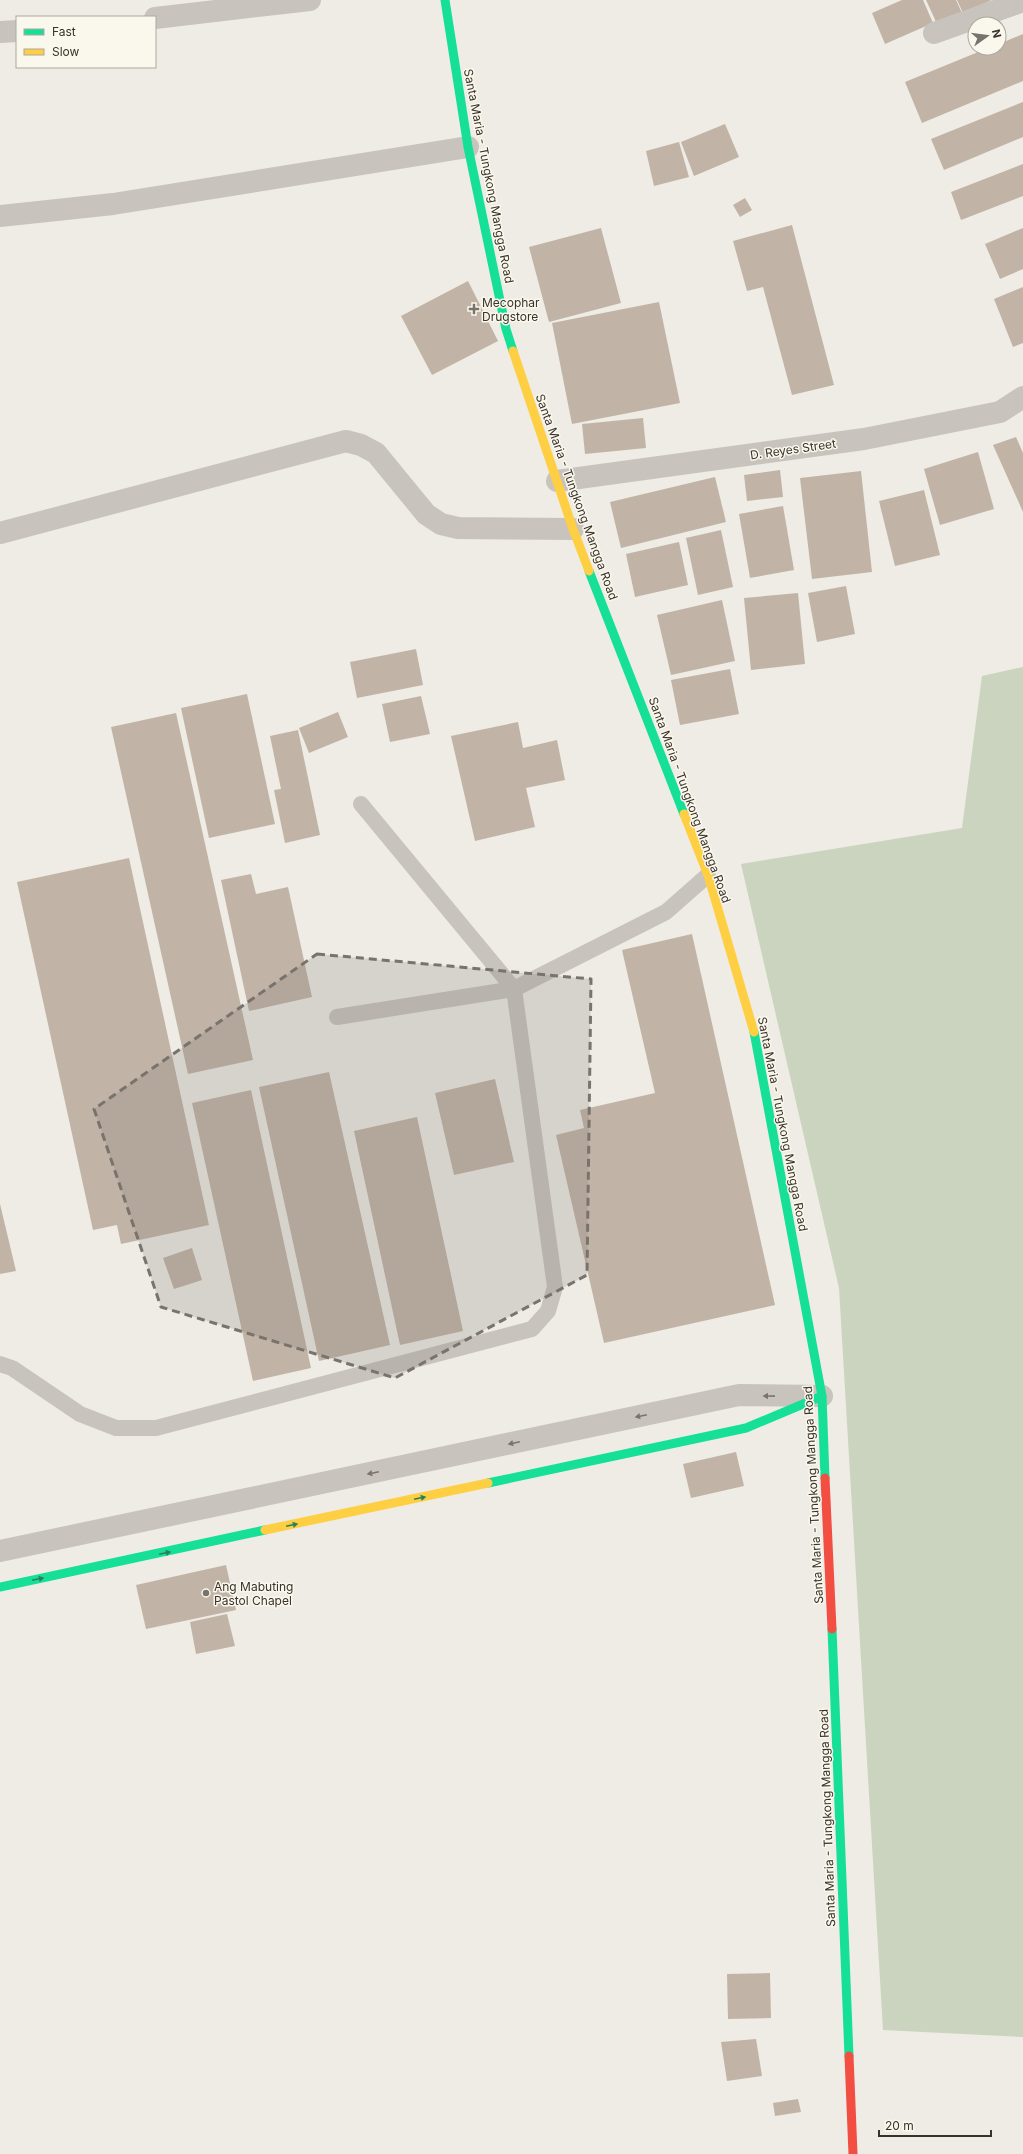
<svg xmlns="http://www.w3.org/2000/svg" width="1023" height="2154" viewBox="0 0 1023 2154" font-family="Inter,sans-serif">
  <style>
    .green { fill: #cbd4bf }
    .building { fill: #c1b4a6 }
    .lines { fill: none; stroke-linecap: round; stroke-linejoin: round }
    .lane { stroke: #c8c4bd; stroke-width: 16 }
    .street { stroke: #c8c4bd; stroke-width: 22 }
    .fast { stroke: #16e098; stroke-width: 9 }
    .slow { stroke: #ffcf43; stroke-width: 9 }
    .jam { stroke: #f24e42; stroke-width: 9 }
    .oneway { fill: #79746d }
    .oneway2 { fill: #29805c }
    .marked { fill: #78736c; fill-opacity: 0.2; stroke: #78736c; stroke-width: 3; stroke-dasharray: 8 5; stroke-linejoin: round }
    .poi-dot { fill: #78736c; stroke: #faf7ec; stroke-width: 1.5 }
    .labels { text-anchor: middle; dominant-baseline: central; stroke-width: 3; stroke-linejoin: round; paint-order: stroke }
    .street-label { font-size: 12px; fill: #39322b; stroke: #faf7ec }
    .poi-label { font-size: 12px; fill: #39322b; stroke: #faf7ec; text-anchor: start }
  </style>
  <rect width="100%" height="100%" fill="#eeece4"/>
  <polygon class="green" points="1023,667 1023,2037 883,2030 839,1288 741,864 962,828 982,676"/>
  <g class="building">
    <polygon points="902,0 923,0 933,23 885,44 872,13"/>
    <polygon points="926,0 956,0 962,13 937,24"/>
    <polygon points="957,0 992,0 963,13"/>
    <polygon points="1023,34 1023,81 922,123 905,82 988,48 999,48 999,44"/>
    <polygon points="1023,102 1023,137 944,170 931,139"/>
    <polygon points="725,124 739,157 694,176 681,142"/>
    <polygon points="679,142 689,177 654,186 646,151"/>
    <polygon points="1023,164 1023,196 961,220 951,192"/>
    <polygon points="745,198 752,210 740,217 733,205"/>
    <polygon points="792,225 834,385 792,395 763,287 747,291 733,241"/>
    <polygon points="601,228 621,303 549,322 529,247"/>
    <polygon points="1023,228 1023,269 1000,279 985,244"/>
    <polygon points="468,281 498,341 432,375 401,316"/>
    <polygon points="1023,287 1023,343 1013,347 994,299"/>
    <polygon points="659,302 680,403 572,424 552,323"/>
    <polygon points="643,418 646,448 585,454 582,424"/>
    <polygon points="1016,437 1023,453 1023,512 993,445"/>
    <polygon points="978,452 994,509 940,525 924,469"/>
    <polygon points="780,470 783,497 747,501 744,475"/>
    <polygon points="861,471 872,572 812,579 800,478"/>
    <polygon points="715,477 726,522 621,548 610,502"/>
    <polygon points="924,490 940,555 895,566 879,501"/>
    <polygon points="783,506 794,570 750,578 739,514"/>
    <polygon points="721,530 733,587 698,595 686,538"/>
    <polygon points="679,542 688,585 635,597 626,554"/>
    <polygon points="846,586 855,634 817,642 808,593"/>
    <polygon points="798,593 805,664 751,670 744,598"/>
    <polygon points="722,600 735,661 671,675 657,615"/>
    <polygon points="416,649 423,685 357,698 350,662"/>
    <polygon points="730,669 739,714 680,725 671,680"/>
    <polygon points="247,694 275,824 209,838 181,708"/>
    <polygon points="421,696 430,734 390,742 382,704"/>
    <polygon points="338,712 348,737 309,753 299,728"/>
    <polygon points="176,713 253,1060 188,1074 111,727"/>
    <polygon points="518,722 523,748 557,740 565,780 526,788 535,827 475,841 451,736"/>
    <polygon points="298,730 320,835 285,843 274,790 281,789 270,736"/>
    <polygon points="129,858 209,1225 121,1244 117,1225 93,1230 17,882"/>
    <polygon points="251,874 256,894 288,887 312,997 249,1011 221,880"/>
    <polygon points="692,934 775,1305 604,1343 556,1135 584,1128 580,1110 655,1093 622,950"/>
    <polygon points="329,1072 390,1345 319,1361 259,1087"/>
    <polygon points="495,1079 514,1162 454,1175 435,1093"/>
    <polygon points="251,1090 311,1368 253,1381 192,1103"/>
    <polygon points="417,1117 463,1331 400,1345 354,1131"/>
    <polygon points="0,1204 16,1271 0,1274"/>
    <polygon points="192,1248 202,1280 174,1289 163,1258"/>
    <polygon points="736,1452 744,1486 691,1498 683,1464"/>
    <polygon points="226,1565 236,1610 146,1629 136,1585"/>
    <polygon points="227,1614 235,1646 196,1654 190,1622"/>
    <polygon points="770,1973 771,2018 728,2019 727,1974"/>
    <polygon points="756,2039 762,2076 727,2081 721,2042"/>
    <polygon points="798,2099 801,2112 775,2116 773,2103"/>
  </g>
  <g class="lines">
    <g class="lane">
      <polyline points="361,804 514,989"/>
      <polyline points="337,1017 514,989"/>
      <polyline points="0,1364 12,1368 80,1414 116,1428 156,1428 532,1329 548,1311 555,1287 514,989 666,912 708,875"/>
    </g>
    <g class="street">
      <polyline points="155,18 310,0"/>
      <polyline points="0,32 17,31"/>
      <polyline points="934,33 1023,1"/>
      <polyline points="0,216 113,204 468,147"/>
      <polyline points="557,481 864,439 1000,412 1023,397"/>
      <polyline points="0,533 346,441 361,445 376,453 426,514 441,524 458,528 573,529"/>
      <polyline points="0,1551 739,1395 822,1396"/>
    </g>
    <g class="fast">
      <polyline points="445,0 468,147 506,329 513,351"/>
      <polyline points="589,571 684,814"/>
      <polyline points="754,1032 822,1396 825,1478"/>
      <polyline points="488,1483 746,1428 822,1396"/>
      <polyline points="0,1587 265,1530"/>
      <polyline points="832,1629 849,2056"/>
    </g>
    <g class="slow">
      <polyline points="513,351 573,529 589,571"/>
      <polyline points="684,814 708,875 754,1032"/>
      <polyline points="265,1530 488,1483"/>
    </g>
    <g class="jam">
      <polyline points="825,1478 832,1629"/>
      <polyline points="849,2056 853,2154"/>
    </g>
  </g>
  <defs><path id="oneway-solid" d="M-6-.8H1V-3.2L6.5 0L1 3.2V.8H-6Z"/></defs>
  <g class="oneway">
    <use href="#oneway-solid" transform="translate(769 1396) rotate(-179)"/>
    <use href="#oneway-solid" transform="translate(641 1416) rotate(168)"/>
    <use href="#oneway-solid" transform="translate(514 1443) rotate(168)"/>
    <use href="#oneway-solid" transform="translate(373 1473) rotate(168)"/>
  </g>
  <g class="oneway2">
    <use href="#oneway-solid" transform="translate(420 1498) rotate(-12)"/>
    <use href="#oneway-solid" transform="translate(292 1525) rotate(-12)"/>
    <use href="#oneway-solid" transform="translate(165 1553) rotate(-12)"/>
    <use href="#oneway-solid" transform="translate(38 1579) rotate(-12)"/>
  </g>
  <path class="marked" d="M 317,954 L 591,979 L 587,1275 L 395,1378 L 161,1307 L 94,1109 Z"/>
  <g class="poi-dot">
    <path d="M472 303h4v4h4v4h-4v4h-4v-4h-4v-4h4z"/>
    <circle cx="206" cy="1593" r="4"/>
  </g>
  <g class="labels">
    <g class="street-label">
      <text transform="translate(489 176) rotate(79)">Santa Maria - Tungkong Mangga Road</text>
      <text transform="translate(793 449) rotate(-8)">D. Reyes Street</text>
      <text transform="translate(577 497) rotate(70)">Santa Maria - Tungkong Mangga Road</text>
      <text transform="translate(690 800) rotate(70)">Santa Maria - Tungkong Mangga Road</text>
      <text transform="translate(783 1124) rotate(79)">Santa Maria - Tungkong Mangga Road</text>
      <text transform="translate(813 1495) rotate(-93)">Santa Maria - Tungkong Mangga Road</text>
      <text transform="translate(827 1818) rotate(-92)">Santa Maria - Tungkong Mangga Road</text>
    </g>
    <g class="poi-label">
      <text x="482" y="302">Mecophar<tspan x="482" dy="14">Drugstore</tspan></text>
      <text x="214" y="1586">Ang Mabuting<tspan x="214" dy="14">Pastol Chapel</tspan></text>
    </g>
  </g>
  <rect x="16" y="16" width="140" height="52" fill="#faf7ec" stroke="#ada89f"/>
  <rect x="24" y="29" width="20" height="6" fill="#16e098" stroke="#ada89f"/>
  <text x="52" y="36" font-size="12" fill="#39322b">Fast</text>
  <rect x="24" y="49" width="20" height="6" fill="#ffcf43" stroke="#ada89f"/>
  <text x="52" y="56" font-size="12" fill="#39322b">Slow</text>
  <g transform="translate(987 36) rotate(76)"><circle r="19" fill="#faf7ec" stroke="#ada89f"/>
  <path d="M0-3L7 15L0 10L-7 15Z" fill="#78736c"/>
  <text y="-6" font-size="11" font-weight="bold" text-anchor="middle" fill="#39322b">N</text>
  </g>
  <path d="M879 2130v6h112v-6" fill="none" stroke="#39322b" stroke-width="2"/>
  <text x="885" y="2130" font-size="12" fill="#39322b" stroke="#faf7ec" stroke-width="3" paint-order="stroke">20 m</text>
</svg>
